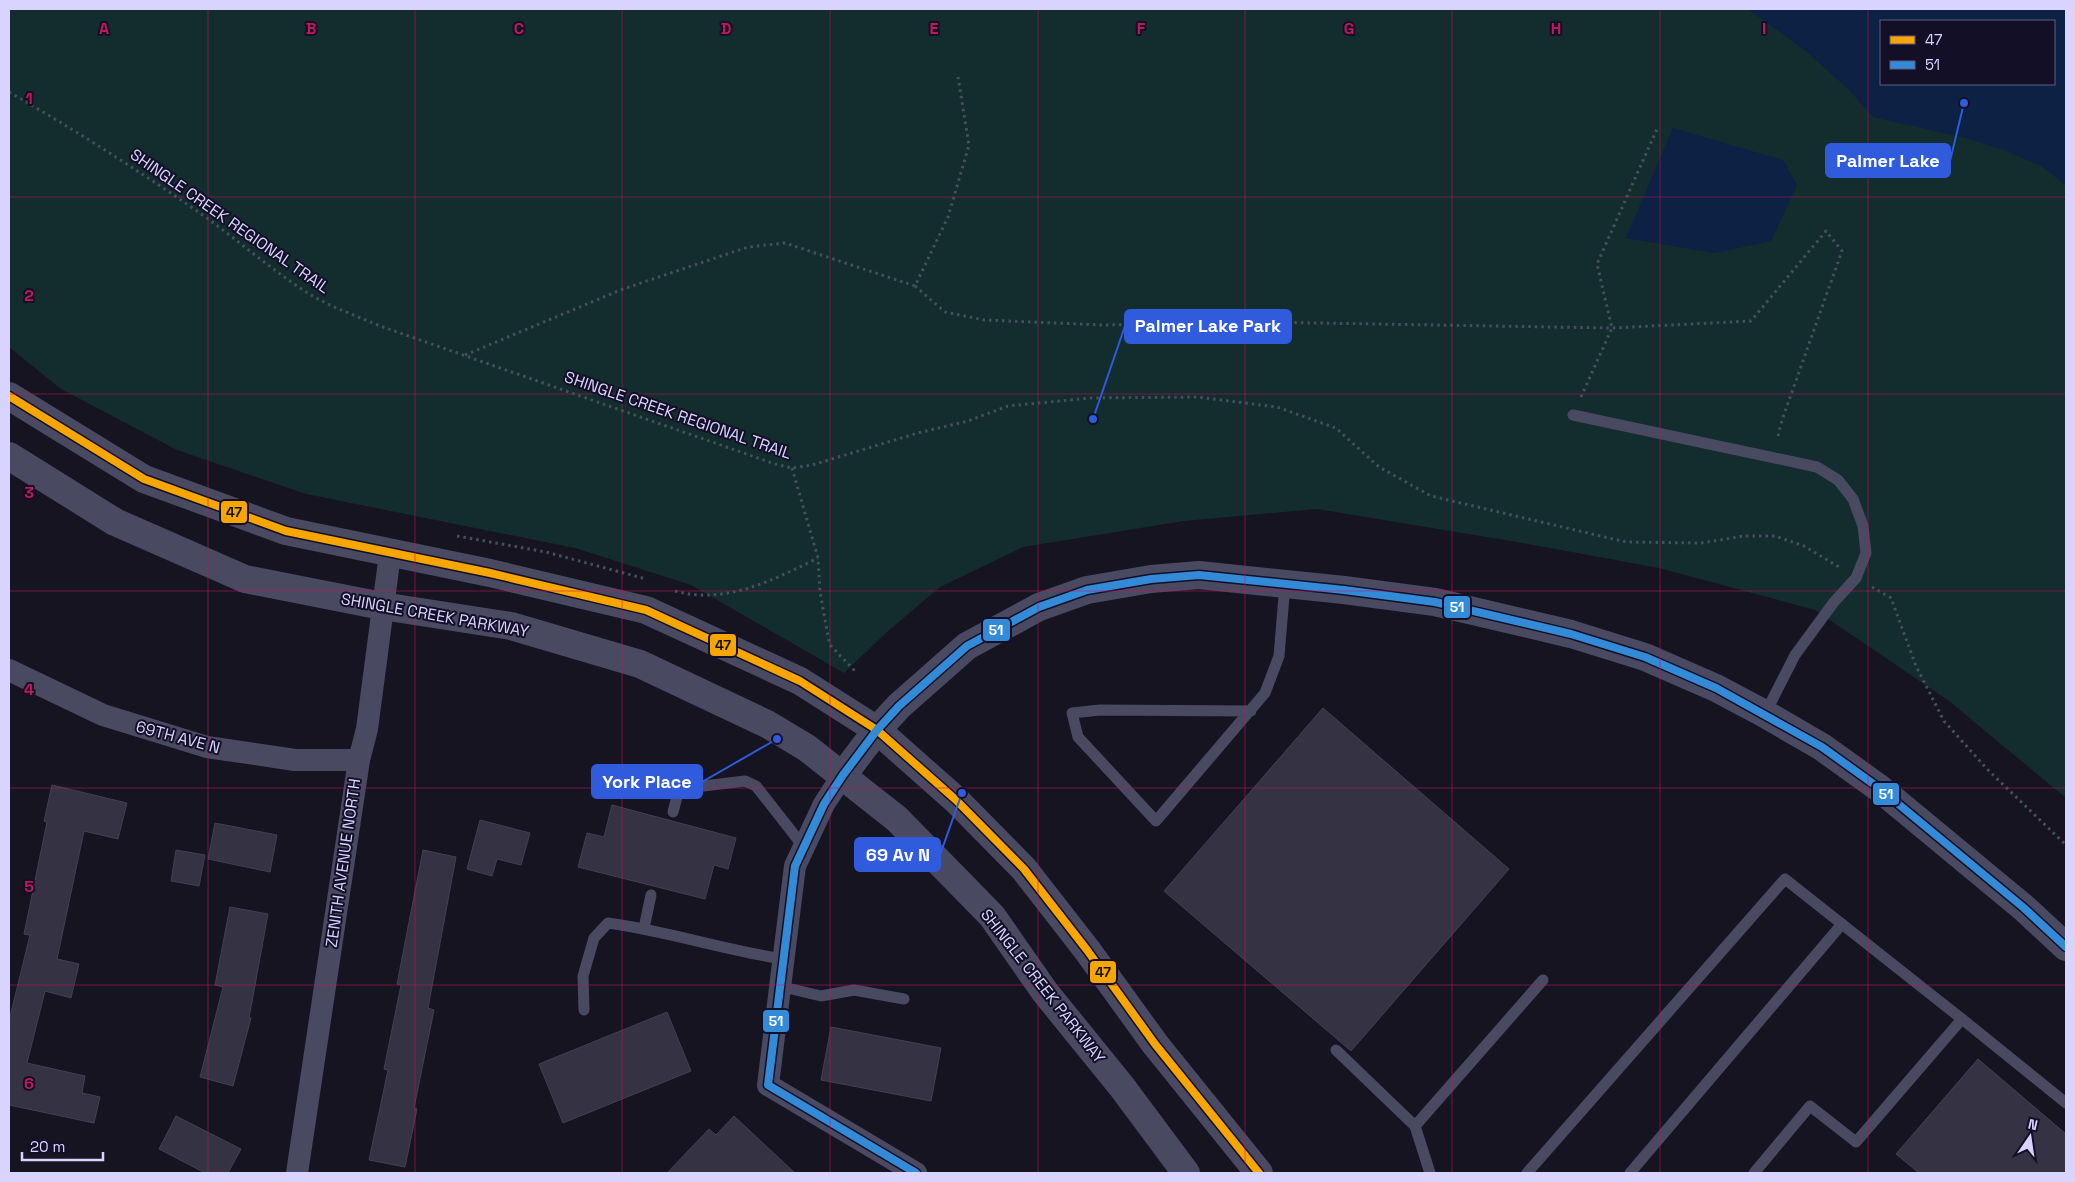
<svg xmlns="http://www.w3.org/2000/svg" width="2075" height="1182" viewBox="0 0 2075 1182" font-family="'Space Grotesk',sans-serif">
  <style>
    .green { fill: #132c2d; fill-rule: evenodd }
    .water { fill: #0d2144; fill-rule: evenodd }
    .building { fill: #343243; stroke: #433f54 }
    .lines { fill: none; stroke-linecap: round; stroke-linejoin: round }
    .path { stroke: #44505f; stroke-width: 3; stroke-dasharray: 2.5 4; stroke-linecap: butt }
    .service { stroke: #4a4962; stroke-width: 11 }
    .minor { stroke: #4a4962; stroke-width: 22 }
    .tertiary { stroke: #4a4962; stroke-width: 28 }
    .bus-1-casing { stroke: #130f26; stroke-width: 11 }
    .bus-2-casing { stroke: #130f26; stroke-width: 11 }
    .bus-1 { stroke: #f7a600; stroke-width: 8 }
    .bus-2 { stroke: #338bd7; stroke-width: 8 }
    .grid { fill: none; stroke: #c2185b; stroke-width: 1; stroke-opacity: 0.55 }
    .labels { text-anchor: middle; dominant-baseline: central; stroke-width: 4; stroke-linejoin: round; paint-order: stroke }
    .street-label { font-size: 16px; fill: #d9d4ff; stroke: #130f26 }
    .grid-label { font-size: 16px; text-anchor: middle; font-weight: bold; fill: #c2185b; stroke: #130f26; stroke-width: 4; stroke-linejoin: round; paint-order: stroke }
    .leader { fill: none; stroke: #305bdc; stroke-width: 2 }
    .callout-dot { fill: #305bdc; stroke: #130f26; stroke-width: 2 }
    .callout { fill: #305bdc; stroke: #305bdc; stroke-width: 2 }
    .callout-label { font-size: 18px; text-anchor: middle; font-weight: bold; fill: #fff }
    .line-badge { stroke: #130f26; stroke-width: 2 }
    .badge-label { font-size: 14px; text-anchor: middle; font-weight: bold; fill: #fff }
    .pale-badge-label { font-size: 14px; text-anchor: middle; font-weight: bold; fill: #111 }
  </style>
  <rect width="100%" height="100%" fill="#161421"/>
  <path class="green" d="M 9,9 L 2066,9 L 2066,798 L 1949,701 L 1815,610 L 1659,568 L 1517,542 L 1317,509 L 1184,521 L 1023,547 L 940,587 L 887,632 L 844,673 L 691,585 L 575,548 L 306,494 L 177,450 L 61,389 L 9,347 ZM 1881,21 L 2054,21 L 2054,84 L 1881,84 Z"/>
  <g class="water">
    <path d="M 1748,9 L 2066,9 L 2066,185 L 2041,166 L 2001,149 L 1965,138 L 1873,117 L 1849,90 L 1807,52 ZM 1881,21 L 2054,21 L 2054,84 L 1881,84 Z"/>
    <polygon points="1673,128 1783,160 1797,185 1771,241 1714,253 1626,238"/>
  </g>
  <g class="building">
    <polygon points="1323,708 1509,869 1351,1051 1164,891"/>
    <polygon points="52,785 127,803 118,839 84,831 57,959 79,964 71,998 45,991 27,1063 85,1076 82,1093 100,1097 94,1123 9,1105 9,1021 30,935 24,934 47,822 44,821"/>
    <polygon points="612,805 736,838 728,869 714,865 705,899 578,867 587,833 604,837"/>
    <polygon points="480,820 530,833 521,865 497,859 492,876 467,869"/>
    <polygon points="215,823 277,835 270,872 208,859"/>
    <polygon points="176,850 205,855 199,886 171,881"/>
    <polygon points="423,850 456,857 428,1008 434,1010 414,1108 417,1109 405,1167 369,1160 388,1070 384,1069 401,985 397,984"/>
    <polygon points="230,907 268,914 249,1018 251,1018 233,1086 200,1077 223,987 215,985"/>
    <polygon points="667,1012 691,1071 563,1123 539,1064"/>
    <polygon points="831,1027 941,1048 931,1101 821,1080"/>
    <polygon points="1978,1059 2066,1134 2066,1173 1919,1173 1896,1154"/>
    <polygon points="176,1116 241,1149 228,1173 205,1173 159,1149"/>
    <polygon points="734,1116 795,1173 667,1173 709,1129 716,1135"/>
  </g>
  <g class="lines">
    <g class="path">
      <path d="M 9,92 C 75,130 141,172 204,216 C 240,242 274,272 311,295 C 333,308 357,316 380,326 L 775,464 L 792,468 L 812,465 L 918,433 L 968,421 L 1008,406 L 1091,398 L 1197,397 L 1277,407 L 1336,428 L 1379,467 L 1431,496 L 1626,542 L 1701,543 L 1744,536 L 1775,536 L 1804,546 L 1839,567"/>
      <polyline points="915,286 945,312 984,320 1102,325 1258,322 1612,328 1751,321 1826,231 1842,251 1782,420 1777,440"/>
      <polyline points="465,355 623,289 748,247 785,243 915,286 948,217 969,145 958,77"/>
      <polyline points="1581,397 1612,328 1597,264 1657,129"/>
      <polyline points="792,468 818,558 820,592 828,636 830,645 855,671"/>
      <polyline points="457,536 546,552 646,579"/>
      <polyline points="1872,587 1891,598 1916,666 1944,721 1987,769 2066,845"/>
      <path d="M 675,591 C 726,605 773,580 818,558"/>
    </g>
    <g class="service">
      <polyline points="1573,415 1817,467 1838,480 1853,499 1863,526 1866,553 1856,578 1834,602 1795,655 1765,714"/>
      <polyline points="1251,711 1100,710 1072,713 1078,737 1156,821 1265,693 1279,656 1285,584"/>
      <polyline points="636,778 679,789 745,781 756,786 803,846"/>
      <polyline points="673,812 679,789"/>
      <polyline points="644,928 651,895"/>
      <polyline points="779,986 821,996 854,990 904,999"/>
      <path d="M 584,1010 L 583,976 L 594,938 L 608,923 C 667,931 724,950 783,959"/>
      <polyline points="1962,1019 2066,1103"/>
      <polyline points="1336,1050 1415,1126"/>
      <polyline points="1430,1173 1415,1126 1543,980"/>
      <polyline points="1527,1173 1785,879 1962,1019 1856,1142 1810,1106 1754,1173"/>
      <polyline points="1630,1173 1842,924"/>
    </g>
    <g class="minor">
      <polyline points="9,670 103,715 207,747 295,760 359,760"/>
      <polyline points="843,775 824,804 795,866 768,1085 916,1173"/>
      <polyline points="297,1173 359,760 367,729 390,554"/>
    </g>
    <g class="tertiary">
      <polyline points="9,396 144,479 286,531 490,573 646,610 800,681 877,730 956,800 1024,869 1087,950 1155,1044 1259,1173"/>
      <polyline points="9,456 115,522 245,579 382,606 511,626 640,664 767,724 807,748 897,819 992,916 1045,992 1122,1087 1186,1173"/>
      <polyline points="843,775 877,730 899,706 967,646 1039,607 1087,590 1151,579 1199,575 1344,590 1435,602 1571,634 1645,657 1716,688 1765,714 1822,747 1879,788 2024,908 2066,947"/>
    </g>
    <defs>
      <polyline id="bus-1" points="9,396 144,479 286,531 490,573 646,610 800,681 877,730 956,800 1024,869 1087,950 1155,1044 1259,1173"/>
      <polyline id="bus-2" points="916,1173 768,1085 795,866 824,804 843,775 877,730 899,706 967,646 1039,607 1087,590 1151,579 1199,575 1344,590 1435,602 1571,634 1645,657 1716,688 1822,747 1879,788 2024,908 2066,947"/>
    </defs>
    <use href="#bus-1" class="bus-1-casing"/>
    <use href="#bus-2" class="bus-2-casing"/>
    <use href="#bus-1" class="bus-1"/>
    <use href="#bus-2" class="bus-2"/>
  </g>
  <path class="grid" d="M 208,9 L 208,1173M 415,9 L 415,1173M 622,9 L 622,1173M 830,9 L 830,1173M 1038,9 L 1038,1173M 1245,9 L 1245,1173M 1452,9 L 1452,1173M 1660,9 L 1660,1173M 1868,9 L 1868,1173M 9,197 L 2066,197M 9,394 L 2066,394M 9,591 L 2066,591M 9,788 L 2066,788M 9,985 L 2066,985"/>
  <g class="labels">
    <g class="street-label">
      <text transform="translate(230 221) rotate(35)">SHINGLE CREEK REGIONAL TRAIL</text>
      <text transform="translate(678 415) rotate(19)">SHINGLE CREEK REGIONAL TRAIL</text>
      <text transform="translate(435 615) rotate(10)">SHINGLE CREEK PARKWAY</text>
      <text transform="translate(178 737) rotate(15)">69TH AVE N</text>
      <text transform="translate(343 863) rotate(-82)">ZENITH AVENUE NORTH</text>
      <text transform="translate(1043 986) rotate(52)">SHINGLE CREEK PARKWAY</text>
    </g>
  </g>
  <g class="grid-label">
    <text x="104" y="34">A</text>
    <text x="311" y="34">B</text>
    <text x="519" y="34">C</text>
    <text x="726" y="34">D</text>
    <text x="934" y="34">E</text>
    <text x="1141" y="34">F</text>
    <text x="1349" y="34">G</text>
    <text x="1556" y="34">H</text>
    <text x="1764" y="34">I</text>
    <text x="29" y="104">1</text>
    <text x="29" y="301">2</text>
    <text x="29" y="498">3</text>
    <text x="29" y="695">4</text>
    <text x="29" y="892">5</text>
    <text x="29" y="1089">6</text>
  </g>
  <path class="leader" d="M1964 103L1950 161M1093 419L1125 326M777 739L702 782M962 793L940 855"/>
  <g class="callout-dot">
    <circle cx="1964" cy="103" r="5"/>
    <circle cx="1093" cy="419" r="5"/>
    <circle cx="777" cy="739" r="5"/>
    <circle cx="962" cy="793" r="5"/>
  </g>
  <g class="callout">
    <rect x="1826" y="144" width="124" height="33" rx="5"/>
    <rect x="1125" y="310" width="166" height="33" rx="5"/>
    <rect x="592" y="765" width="110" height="33" rx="5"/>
    <rect x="855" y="838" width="85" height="33" rx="5"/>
  </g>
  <g class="callout-label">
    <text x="1888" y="167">Palmer Lake</text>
    <text x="1208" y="332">Palmer Lake Park</text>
    <text x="647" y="788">York Place</text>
    <text x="898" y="861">69 Av N</text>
  </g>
  <g class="line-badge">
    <rect x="220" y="500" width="28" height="24" rx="5" fill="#f7a600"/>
    <rect x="1443" y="595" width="28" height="24" rx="5" fill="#338bd7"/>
    <rect x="982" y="618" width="29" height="24" rx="5" fill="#338bd7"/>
    <rect x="709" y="633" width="28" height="24" rx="5" fill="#f7a600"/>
    <rect x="1872" y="782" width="28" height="24" rx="5" fill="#338bd7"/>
    <rect x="1089" y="960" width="28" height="24" rx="5" fill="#f7a600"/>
    <rect x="762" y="1009" width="28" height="24" rx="5" fill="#338bd7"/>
  </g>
  <g class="badge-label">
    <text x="1457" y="612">51</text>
    <text x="996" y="635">51</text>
    <text x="1886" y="799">51</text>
    <text x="776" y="1026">51</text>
  </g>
  <g class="pale-badge-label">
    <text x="234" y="517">47</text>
    <text x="723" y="650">47</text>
    <text x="1103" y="977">47</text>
  </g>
  <rect width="2075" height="1182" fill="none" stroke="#d9d4ff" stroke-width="20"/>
  <rect x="1880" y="20" width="175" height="65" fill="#130f26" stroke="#625e7d"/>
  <rect x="1890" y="36" width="25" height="8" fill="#f7a600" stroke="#625e7d"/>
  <text x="1925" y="45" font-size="15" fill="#d9d4ff">47</text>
  <rect x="1890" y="61" width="25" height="8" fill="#338bd7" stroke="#625e7d"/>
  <text x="1925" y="70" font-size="15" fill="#d9d4ff">51</text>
  <g transform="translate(2030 1137) rotate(13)" stroke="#130f26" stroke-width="4" paint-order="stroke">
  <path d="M0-4L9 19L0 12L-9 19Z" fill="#d9d4ff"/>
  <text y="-8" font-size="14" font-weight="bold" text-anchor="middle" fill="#d9d4ff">N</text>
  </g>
  <path d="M22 1152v8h81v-8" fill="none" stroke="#d9d4ff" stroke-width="2.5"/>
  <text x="30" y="1152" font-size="15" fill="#d9d4ff" stroke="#130f26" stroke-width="4" paint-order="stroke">20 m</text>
</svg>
